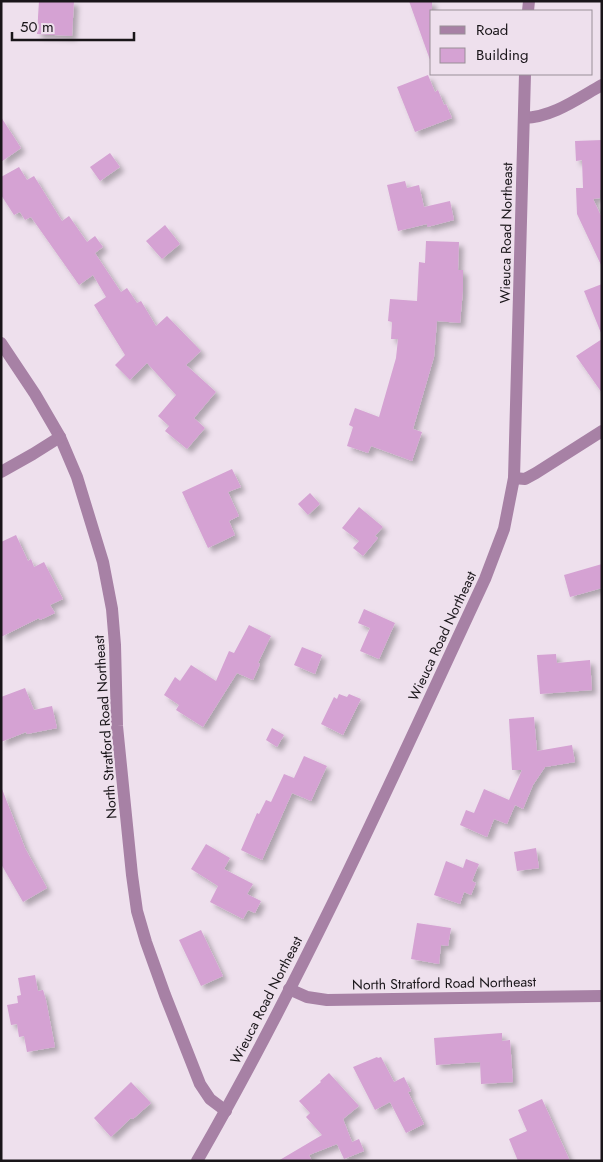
<svg xmlns="http://www.w3.org/2000/svg" width="603" height="1162" viewBox="0 0 603 1162" font-family="Jost,sans-serif">
  <style>
    .building { fill: #d5a2d3; filter: url(#shadow) }
    .lines { fill: none; stroke-linecap: round; stroke-linejoin: round }
    .minor { stroke: #a781a5; stroke-width: 12 }
    .labels { text-anchor: middle; dominant-baseline: central; stroke-width: 4; stroke-linejoin: round; paint-order: stroke }
    .street-label { font-size: 14px; fill: #191519; stroke: #eee0ed }
  </style>
  <defs>
    <filter id="shadow"><feDropShadow dx="4.5" dy="4.5" stdDeviation="2.5" flood-color="#0004"/></filter>
  </defs>
  <rect width="100%" height="100%" fill="#eee0ed"/>
  <g class="building">
    <polygon points="39,1 74,1 72,36 37,34"/>
    <polygon points="409,1 432,1 432,60 430,60"/>
    <polygon points="428,75 435,92 438,90 444,105 446,104 452,118 415,132 397,87"/>
    <polygon points="1,117 21,148 1,162"/>
    <polygon points="602,140 602,190 600,190 600,198 593,199 602,218 602,267 577,214 576,188 583,188 582,160 576,161 575,141"/>
    <polygon points="110,153 120,167 100,181 90,167"/>
    <polygon points="19,167 27,180 34,176 62,221 69,216 87,242 95,236 103,247 95,253 121,292 127,288 137,303 141,301 156,326 167,316 201,351 186,365 216,392 194,418 205,428 187,449 165,431 169,426 158,416 176,395 147,363 130,380 115,365 125,355 94,305 106,297 93,275 79,285 31,217 25,220 20,212 14,215 1,195 1,177"/>
    <polygon points="405,181 407,188 419,185 424,207 450,201 454,220 427,227 427,224 398,231 387,185"/>
    <polygon points="165,225 180,244 162,259 146,241"/>
    <polygon points="426,241 459,242 458,270 463,270 463,290 460,323 437,321 434,357 413,429 422,432 412,461 371,446 368,453 347,446 353,427 349,425 355,408 379,417 396,358 398,339 391,339 392,322 388,321 390,299 417,301 419,262 425,263"/>
    <polygon points="602,284 602,333 601,333 584,291"/>
    <polygon points="602,339 602,393 576,356"/>
    <polygon points="232,469 241,487 228,492 239,516 229,521 235,535 208,548 182,492"/>
    <polygon points="310,493 320,504 308,515 298,504"/>
    <polygon points="359,507 383,527 375,536 378,538 363,556 353,548 359,541 342,528"/>
    <polygon points="16,535 28,561 31,559 34,567 44,562 63,599 50,605 55,613 40,620 39,618 1,637 1,542"/>
    <polygon points="602,564 602,588 570,597 564,575"/>
    <polygon points="364,609 395,623 379,659 360,651 370,628 358,623"/>
    <polygon points="249,625 271,636 258,663 260,664 253,680 237,673 203,727 176,710 179,705 164,695 175,677 180,681 191,665 216,681 229,651 234,653"/>
    <polygon points="302,647 322,655 315,674 294,665"/>
    <polygon points="556,654 557,663 590,660 592,690 540,694 537,655"/>
    <polygon points="25,688 34,710 52,706 57,728 27,734 26,732 1,742 1,697"/>
    <polygon points="339,694 347,697 349,694 361,699 343,735 321,724 334,697 337,699"/>
    <polygon points="534,717 537,751 572,745 575,762 545,767 533,785 523,809 515,805 507,824 494,819 487,837 460,825 466,810 474,813 484,789 509,800 522,770 512,770 509,719"/>
    <polygon points="272,728 284,735 277,747 266,740"/>
    <polygon points="304,756 327,766 311,801 292,793 262,860 241,850 257,813 259,814 266,800 271,802 284,774 294,778"/>
    <polygon points="2,789 25,848 47,888 23,902 1,864"/>
    <polygon points="206,844 230,858 224,869 253,884 247,894 261,901 255,913 248,910 243,919 210,902 218,886 191,869"/>
    <polygon points="536,848 539,868 517,871 514,852"/>
    <polygon points="466,859 479,864 472,881 476,883 471,895 464,892 460,904 434,895 446,861 463,868"/>
    <polygon points="417,923 451,928 448,946 441,945 439,964 411,959"/>
    <polygon points="201,930 223,976 201,986 179,940"/>
    <polygon points="35,975 38,991 43,990 46,1000 55,1047 27,1052 24,1036 19,1037 17,1024 11,1025 7,1005 18,1003 17,996 21,995 18,978"/>
    <polygon points="502,1033 502,1041 510,1040 513,1082 481,1084 480,1062 436,1065 434,1038"/>
    <polygon points="377,1057 378,1058 381,1057 394,1082 404,1077 411,1091 408,1092 424,1124 406,1133 390,1102 375,1110 353,1067"/>
    <polygon points="329,1073 359,1106 343,1119 352,1142 359,1139 364,1151 344,1159 337,1144 309,1155 312,1161 278,1161 322,1135 306,1117 310,1113 299,1101 321,1082 320,1081"/>
    <polygon points="131,1082 151,1103 133,1119 131,1118 111,1137 94,1118"/>
    <polygon points="542,1099 570,1161 518,1161 509,1139 527,1131 518,1110"/>
  </g>
  <g class="lines">
    <g class="minor">
      <polyline points="528,11 529,1"/>
      <path d="M 524,118 C 553,117 577,99 602,85"/>
      <polyline points="1,343 35,394 60,437 77,477 103,562 112,609 115,645 117,726 132,875 137,911 146,942 165,995 200,1084 210,1099 226,1111"/>
      <polyline points="1,472 33,454 60,437"/>
      <polyline points="514,478 525,479 536,473 602,431"/>
      <polyline points="289,989 307,997 327,1000 602,996"/>
      <path d="M 197,1161 C 305,973 394,775 485,579 L 504,529 L 514,478 L 525,74"/>
    </g>
  </g>
  <g class="labels">
    <g class="street-label">
      <text transform="translate(506 233) rotate(-89)">Wieuca Road Northeast</text>
      <text transform="translate(442 636) rotate(-65)">Wieuca Road Northeast</text>
      <text transform="translate(105 727) rotate(-94)">North Stratford Road Northeast</text>
      <text transform="translate(444 983) rotate(-1)">North Stratford Road Northeast</text>
      <text transform="translate(266 1000) rotate(-63)">Wieuca Road Northeast</text>
    </g>
  </g>
  <rect width="603" height="1162" fill="none" stroke="#191519" stroke-width="5"/>
  <rect x="430" y="10" width="162" height="65" fill="#eee0ed" stroke="#998f98"/>
  <rect x="440" y="26" width="25" height="8" fill="#a781a5" stroke="#998f98"/>
  <text x="476" y="35" font-size="15" fill="#191519">Road</text>
  <rect x="440" y="48" width="25" height="15" fill="#d5a2d3" stroke="#998f98"/>
  <text x="476" y="60" font-size="15" fill="#191519">Building</text>
  <path d="M12 32v8h122v-8" fill="none" stroke="#191519" stroke-width="2.5"/>
  <text x="20" y="32" font-size="15" fill="#191519" stroke="#eee0ed" stroke-width="4" paint-order="stroke">50 m</text>
</svg>
